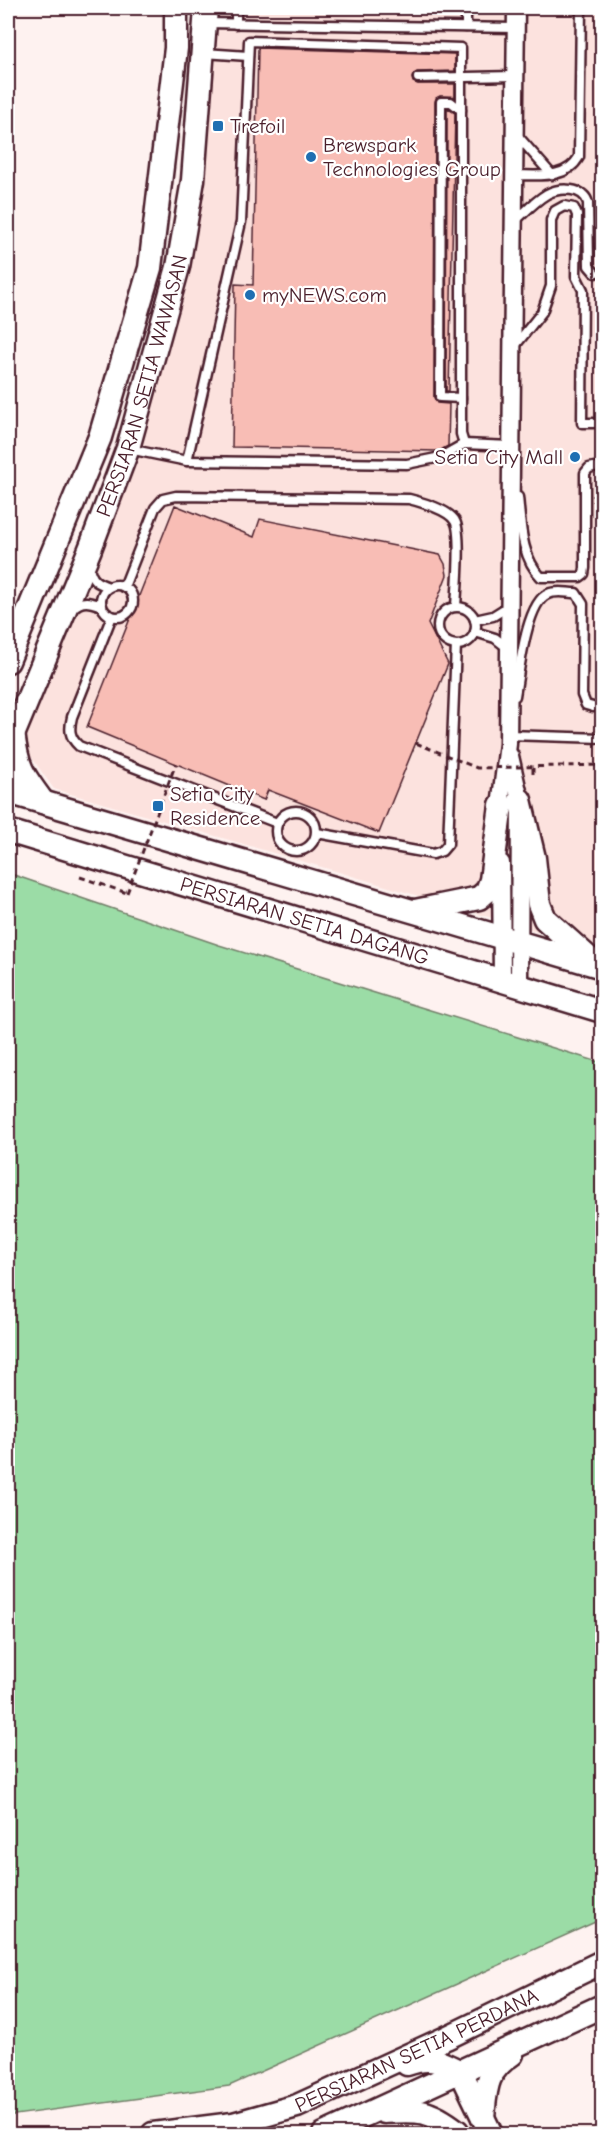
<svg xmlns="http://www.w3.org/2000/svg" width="610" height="2142" viewBox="0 0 610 2142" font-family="'Comic Neue',sans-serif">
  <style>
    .built { fill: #fce2de }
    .green { fill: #9bdca6; stroke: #727e68; stroke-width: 1.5 }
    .building { fill: #f8bdb5; stroke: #4a1f2b; stroke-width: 1.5 }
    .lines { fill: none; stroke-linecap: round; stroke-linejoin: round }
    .lane-casing { stroke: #4a1f2b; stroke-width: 13 }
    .street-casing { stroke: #4a1f2b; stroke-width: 21 }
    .secondary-casing { stroke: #4a1f2b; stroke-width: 27 }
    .path { stroke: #4a1f2b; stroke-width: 3; stroke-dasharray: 6 4.5; stroke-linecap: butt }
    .lane { stroke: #fff; stroke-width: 8 }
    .street { stroke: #fff; stroke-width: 16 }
    .secondary { stroke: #fff; stroke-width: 22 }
    .path-bridge { stroke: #4a1f2b; stroke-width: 3; stroke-dasharray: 6 4.5; stroke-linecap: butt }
    .poi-dot { fill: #1f6fb2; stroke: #fff; stroke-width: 2 }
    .labels { text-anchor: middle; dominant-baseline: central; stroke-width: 4.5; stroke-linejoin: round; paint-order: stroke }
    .poi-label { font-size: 21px; fill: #4a1f2b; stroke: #fff; text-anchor: start }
    .street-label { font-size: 21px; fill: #4a1f2b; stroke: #fff }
  </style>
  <rect width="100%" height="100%" fill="#fef2f0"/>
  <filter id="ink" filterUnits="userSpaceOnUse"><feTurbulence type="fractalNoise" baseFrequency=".0167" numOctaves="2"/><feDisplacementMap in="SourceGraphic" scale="12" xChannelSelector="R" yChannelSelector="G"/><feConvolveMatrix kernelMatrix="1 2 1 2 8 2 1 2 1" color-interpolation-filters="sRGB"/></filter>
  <g filter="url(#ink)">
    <polygon class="built" points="216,8 602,8 602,951 339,872 54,789 22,744 135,455"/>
    <polygon class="green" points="8,873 219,945 602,1063 602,1919 229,2086 8,2116"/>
    <g class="building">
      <polygon points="258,48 455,54 455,71 417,72 412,78 413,82 418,84 455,84 455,97 440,96 436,98 435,102 434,397 437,403 449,404 448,446 439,451 232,447 235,284 253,285"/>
      <polygon points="447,108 455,113 449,391 446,391"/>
      <polygon points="175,505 254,537 260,519 440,555 445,564 447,575 428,624 448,664 379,833 268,790 264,800 87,727"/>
    </g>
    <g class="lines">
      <defs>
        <g id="lane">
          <polyline points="207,23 515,28"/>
          <polyline points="236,24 236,8"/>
          <polyline points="466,27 466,8"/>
          <polyline points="204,53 248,56"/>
          <polyline points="418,78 515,76"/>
          <polyline points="516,134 552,175"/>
          <path d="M 514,175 C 538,175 566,180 579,157 L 581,8"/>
          <path d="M 514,222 C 524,213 535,201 547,194 C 560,187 584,187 588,203 L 589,266 L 595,273"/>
          <polyline points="514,347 542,312 551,286 551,220 555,211 564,206 574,208 577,215 576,276 583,290 582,423 594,423"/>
          <polyline points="461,398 440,397 441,102 451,102 461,110"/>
          <polyline points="129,449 187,461 241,222 249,41 461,48 461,434 464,444"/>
          <polyline points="187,461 407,464 441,457 464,444 511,446"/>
          <path d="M 518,497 C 521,525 521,557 541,577 L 580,577 L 584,574 L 585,568 L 585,473 L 589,468 L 594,467"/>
          <path d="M 89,567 C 92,581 97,583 109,587"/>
          <circle cx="117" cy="601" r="16"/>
          <path d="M 124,587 L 155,508 L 163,499 L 176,496 L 409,499 C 421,502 449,510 455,521 C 462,533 457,590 456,606"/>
          <circle cx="457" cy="626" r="19"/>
          <path d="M 73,608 C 83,599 90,602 102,606"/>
          <path d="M 112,616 L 72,717 C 69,729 69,737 79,746 L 277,823"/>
          <polyline points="475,620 493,616 509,606"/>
          <polyline points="475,632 495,638 509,649"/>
          <path d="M 515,696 C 519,674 526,602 548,594 C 556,590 567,593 576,593 L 583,604 L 582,695 L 586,705 L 593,707"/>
          <polyline points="508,735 602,738"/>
          <circle cx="296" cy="831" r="20"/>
          <polyline points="317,833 433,854 442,851 448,844 456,645"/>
        </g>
        <g id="street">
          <polyline points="510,756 520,800 519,985"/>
          <polyline points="501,816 501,798 508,744 516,8"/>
          <polyline points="501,863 502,980"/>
        </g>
        <g id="secondary">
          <polyline points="8,661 100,437 150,268 176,48 176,8"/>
          <path d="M 13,732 C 17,767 22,774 43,802"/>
          <path id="s1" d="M 8,747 L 90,549 L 128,448 L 178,267 L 193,180 L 206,8"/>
          <polyline points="8,792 602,967"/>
          <polyline points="520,800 534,858 539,904 545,919 592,961"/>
          <path id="s2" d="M 8,831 L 602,1011"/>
          <polyline points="415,911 479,898 487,891 491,880 501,805"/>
          <path d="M 407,2064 C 432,2056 438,2061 461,2072"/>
          <polyline points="461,2072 491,2134"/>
          <path d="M 384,2112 C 420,2110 428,2109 457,2131"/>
          <path d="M 483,2117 C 486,2088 485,2072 512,2054"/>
          <path id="s3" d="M 153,2134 L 233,2124 L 297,2106 L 446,2038 L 602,1962"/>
          <polyline points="324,2134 602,2006"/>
        </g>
      </defs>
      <use href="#lane" class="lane-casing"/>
      <use href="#street" class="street-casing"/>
      <use href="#secondary" class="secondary-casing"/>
      <g class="path">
        <polyline points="533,768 533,778"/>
        <polyline points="80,877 127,893"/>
      </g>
      <use href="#lane" class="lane"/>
      <use href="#street" class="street"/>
      <use href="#secondary" class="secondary"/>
      <g class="path-bridge">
        <polyline points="416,743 477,768 602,765"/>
        <polyline points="127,893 176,763"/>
      </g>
    </g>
  </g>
  <g class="poi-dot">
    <rect x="212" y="120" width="12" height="12" rx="3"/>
    <circle cx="311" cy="157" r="6"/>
    <circle cx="250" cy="295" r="6"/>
    <circle cx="575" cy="457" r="6"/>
    <rect x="152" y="800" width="12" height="12" rx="3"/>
  </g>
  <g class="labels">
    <g class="poi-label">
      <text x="230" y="126">Trefoil</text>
      <text x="323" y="145">Brewspark<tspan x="323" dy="24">Technologies Group</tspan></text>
      <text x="262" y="295">myNEWS.com</text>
      <text x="563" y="457" text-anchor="end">Setia City Mall</text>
      <text x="170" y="794">Setia City<tspan x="170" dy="24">Residence</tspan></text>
    </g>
    <g class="street-label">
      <text stroke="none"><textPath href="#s1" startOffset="386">PERSIARAN SETIA WAWASAN</textPath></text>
      <text stroke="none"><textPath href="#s2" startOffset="310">PERSIARAN SETIA DAGANG</textPath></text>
      <text stroke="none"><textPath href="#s3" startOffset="279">PERSIARAN SETIA PERDANA</textPath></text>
    </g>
  </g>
  <rect width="610" height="2142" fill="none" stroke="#fff" stroke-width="30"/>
  <rect x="15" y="15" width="580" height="2112" fill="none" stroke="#4a1f2b" stroke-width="2" filter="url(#ink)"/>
</svg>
